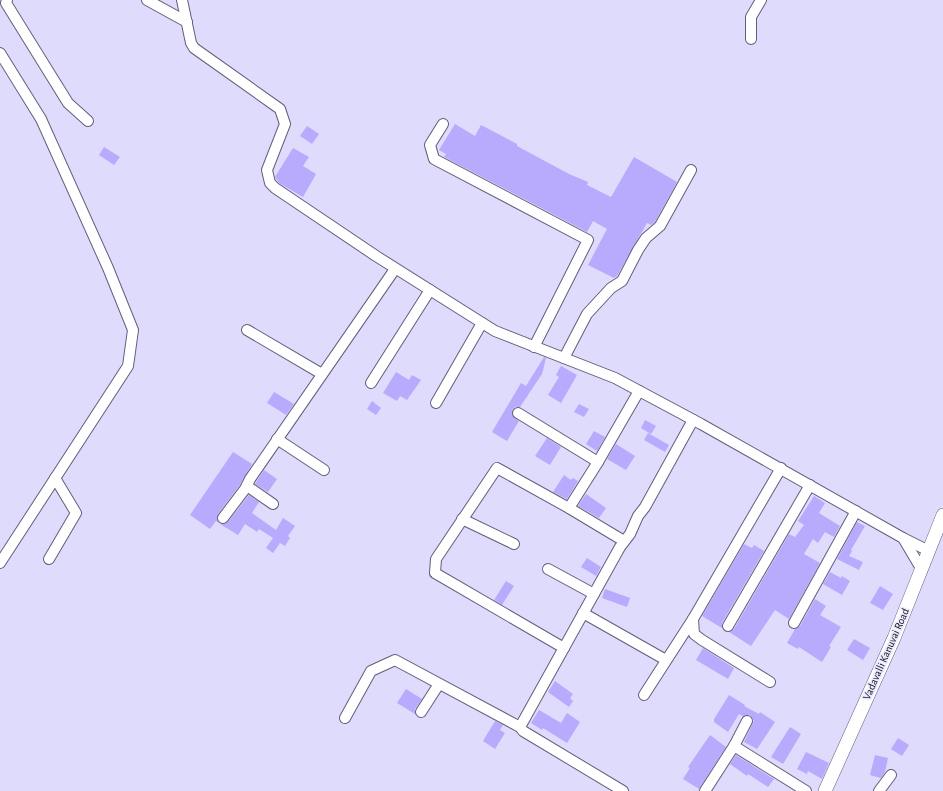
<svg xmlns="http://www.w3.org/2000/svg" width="943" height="791" viewBox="0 0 943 791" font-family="'Alegreya Sans',sans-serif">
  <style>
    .building { fill: #b8aafc }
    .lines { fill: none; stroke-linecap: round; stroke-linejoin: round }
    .minor-casing { stroke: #625e7a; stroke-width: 12 }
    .tertiary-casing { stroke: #625e7a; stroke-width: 14 }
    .minor { stroke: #fff; stroke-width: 10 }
    .tertiary { stroke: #fff; stroke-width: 13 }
    .labels { text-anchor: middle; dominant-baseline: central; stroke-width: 3.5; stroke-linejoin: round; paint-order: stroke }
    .street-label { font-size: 11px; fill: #100f19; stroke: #eceafe }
  </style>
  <rect width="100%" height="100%" fill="#dfdbfc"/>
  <g class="building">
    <polygon points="455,124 475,136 481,125 517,144 517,146 569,174 588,182 587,185 611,197 634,157 677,182 655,222 651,225 647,223 617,276 614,278 588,265 607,229 593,221 587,232 444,157 446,154 439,150"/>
    <polygon points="307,126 319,134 312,144 300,136"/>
    <polygon points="104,147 120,157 114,165 99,155"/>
    <polygon points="293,148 309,157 303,166 316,174 303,197 279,183 275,177"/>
    <polygon points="544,357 546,358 542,374 520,407 515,407 512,410 513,416 519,421 507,441 492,432 521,383 526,386"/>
    <polygon points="561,366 577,375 561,403 548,395 559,377 556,375"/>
    <polygon points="396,372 409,380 412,375 421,380 407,400 400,396 397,401 383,393"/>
    <polygon points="274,392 294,404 286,415 267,403"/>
    <polygon points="372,401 381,408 376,415 367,409"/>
    <polygon points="579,404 589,409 584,417 574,412"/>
    <polygon points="645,420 656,426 651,434 641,428"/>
    <polygon points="594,431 605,437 597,451 586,444"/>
    <polygon points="648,433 669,445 665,452 644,440"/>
    <polygon points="547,438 561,447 550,465 535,456"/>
    <polygon points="616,444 635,456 626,470 607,459"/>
    <polygon points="233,452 252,464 239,486 218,514 217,518 219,523 216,521 210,529 190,515"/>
    <polygon points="264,470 277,479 268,492 255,484"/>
    <polygon points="564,475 571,480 573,478 578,481 567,499 553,492"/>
    <polygon points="586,494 606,508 599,518 578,506"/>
    <polygon points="249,495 259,502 252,513 276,530 283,518 295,526 288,536 290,538 285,546 280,543 273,553 266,548 273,538 259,529 257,532 245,524 238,535 220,524 225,524 228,522"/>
    <polygon points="814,496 825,503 819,513 840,526 834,537 825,532 818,543 813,539 804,554 820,563 789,619 775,610 751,646 729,632 734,629 789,534 795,537 804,525 798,521"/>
    <polygon points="857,522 865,526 851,550 852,551 849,556 863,562 859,570 837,559"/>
    <polygon points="744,544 752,548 754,545 764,551 722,623 722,628 702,616"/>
    <polygon points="587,558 601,567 596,576 581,567"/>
    <polygon points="830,572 841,578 842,576 850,581 842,595 823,584"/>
    <polygon points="506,581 514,586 502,605 494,600"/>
    <polygon points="880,586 893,594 883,610 870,603"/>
    <polygon points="605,589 630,598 627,607 602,598"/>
    <polygon points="815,599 826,606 820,615 841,627 829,646 831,647 822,662 799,647 798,649 787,643 795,629 800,626"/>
    <polygon points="854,639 870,648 863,660 847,650"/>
    <polygon points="703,648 734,668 728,679 696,660"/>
    <polygon points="555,681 573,694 570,698 573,701 569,707 548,692"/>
    <polygon points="406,689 422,699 415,709 415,714 397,703"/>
    <polygon points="729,695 745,705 744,706 759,714 760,712 775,722 757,749 744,742 754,721 750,715 746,715 743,716 739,714 728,732 714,722 714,719"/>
    <polygon points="539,710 561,723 567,713 580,722 567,743 543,728 542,730 531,723"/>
    <polygon points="495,721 503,725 500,730 505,733 495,749 483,741"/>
    <polygon points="790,727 801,734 783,764 771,757"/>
    <polygon points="710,735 726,747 699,789 683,779 690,768 688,767"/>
    <polygon points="898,738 909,745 902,756 891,749"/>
    <polygon points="806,752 829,763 822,779 808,771 807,774 797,769"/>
    <polygon points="736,755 774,779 768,787 748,774 747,776 730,764"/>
    <polygon points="875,755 888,758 885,772 881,778 870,775"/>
  </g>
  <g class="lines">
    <defs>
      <g id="minor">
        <polyline points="7,0 6,3 68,103 88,121"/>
        <polyline points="147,0 187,22"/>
        <polyline points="182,0 191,43 194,48 280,109 285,124 267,170 270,183 275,188 376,256 495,331 615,378 701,424 903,538 922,570"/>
        <polyline points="751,39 751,17 761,0"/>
        <polyline points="0,53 41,119 108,268 133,330 128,366 0,563"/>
        <polyline points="443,124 430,145 434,159 588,240 534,347"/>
        <polyline points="247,330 322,374"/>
        <polyline points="564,358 587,314 611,288 622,281 638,250 646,238 660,226 691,170"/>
        <polyline points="371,383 430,290"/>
        <polyline points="436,403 482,323"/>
        <polyline points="518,413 598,462"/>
        <polyline points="277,439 324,470"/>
        <polyline points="247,486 273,504"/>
        <polyline points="569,508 598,462 639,391"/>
        <polyline points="223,518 245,489 250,479 395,269"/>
        <polyline points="462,519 514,544"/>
        <polyline points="903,538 929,551"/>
        <polyline points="49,559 76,513 55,478"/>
        <polyline points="548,569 594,594"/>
        <polyline points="583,613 666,660"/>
        <polyline points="794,623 856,511"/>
        <polyline points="728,626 810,485"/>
        <polyline points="564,648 435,573 436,559 497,468 569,508 624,541"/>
        <polyline points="770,682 702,640 694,634 693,619 781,468"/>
        <polyline points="644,695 693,619"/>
        <polyline points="421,712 439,684"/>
        <polyline points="345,718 371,671 395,660 520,727 523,731 623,791"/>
        <polyline points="520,727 620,547 630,534 638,516 645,507 693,420"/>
        <polyline points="734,746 747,721"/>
        <polyline points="705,791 734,746 806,791"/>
        <polyline points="879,791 891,775"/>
      </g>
      <polyline id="tertiary" points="825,791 894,638 943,515"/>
    </defs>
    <use href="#minor" class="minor-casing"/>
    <use href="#tertiary" class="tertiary-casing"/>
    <use href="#minor" class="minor"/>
    <use href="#tertiary" class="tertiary"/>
  </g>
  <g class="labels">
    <g class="street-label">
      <text transform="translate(886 654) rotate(-66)">Vadavalli Kanuvai Road</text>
    </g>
  </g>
</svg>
